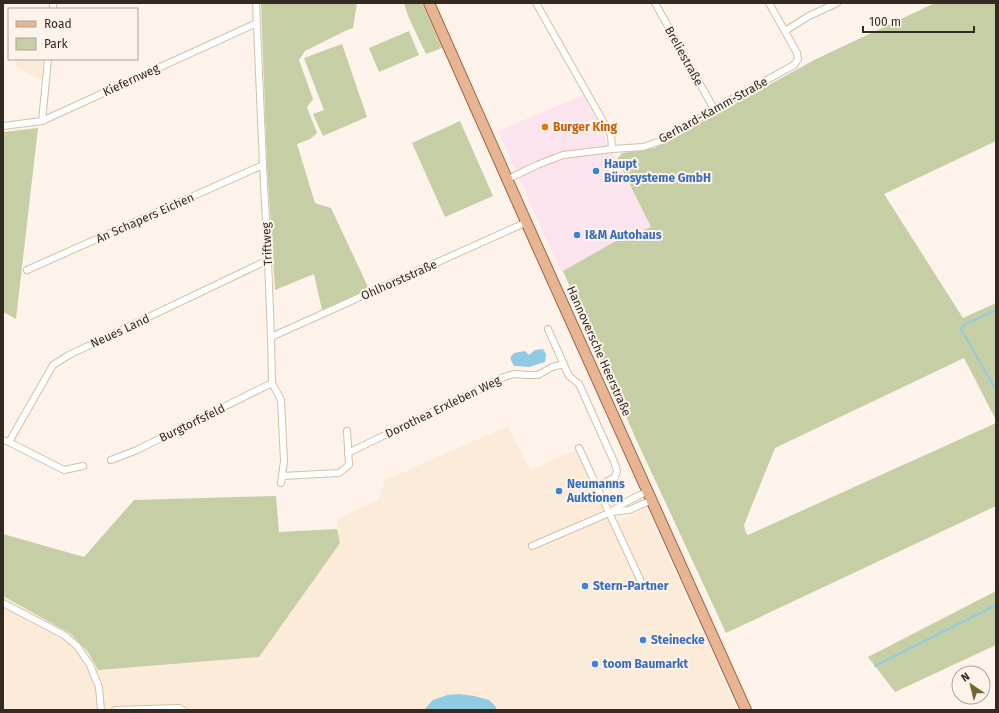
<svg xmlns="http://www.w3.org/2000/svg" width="999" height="713" viewBox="0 0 999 713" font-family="'Fira Sans',sans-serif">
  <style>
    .commercial { fill: #fce4ee }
    .built { fill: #fdebd9 }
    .green { fill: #c6cea6 }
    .water { fill: #90cbe3 }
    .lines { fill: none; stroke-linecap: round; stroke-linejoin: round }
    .stream { stroke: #90cbe3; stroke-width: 2 }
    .minor-casing { stroke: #d5bfa7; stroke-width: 8 }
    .primary-casing { stroke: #9f653e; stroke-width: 12 }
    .minor { stroke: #fff; stroke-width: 6 }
    .primary { stroke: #e8b594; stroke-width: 10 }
    .food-dot { fill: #e8710a; stroke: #fdf3ea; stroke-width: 1.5 }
    .shop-dot { fill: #3f7fe0; stroke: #fdf3ea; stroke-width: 1.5 }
    .labels { text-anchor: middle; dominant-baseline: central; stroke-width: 4; stroke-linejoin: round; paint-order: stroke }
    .street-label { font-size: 12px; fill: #332b21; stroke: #fdf3ea }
    .food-label { font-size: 12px; font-weight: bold; fill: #c56008; stroke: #fdf3ea; text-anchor: start }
    .shop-label { font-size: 12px; font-weight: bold; fill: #366cbe; stroke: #fdf3ea; text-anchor: start }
  </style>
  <rect width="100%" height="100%" fill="#fdf3ea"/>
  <polygon class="commercial" points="583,95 651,227 614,242 563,271 560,270 498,131"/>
  <g class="built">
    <polygon points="18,59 43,59 41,80 14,66"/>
    <polygon points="508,426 530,470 576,450 610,524 646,508 737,710 3,710 3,596 71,634 88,652 98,670 340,543 337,529 337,519 378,500 385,480"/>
  </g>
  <g class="green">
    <polygon points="261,3 357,3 353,28 345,31 305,51 299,60 313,99 307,107 317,133 310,139 297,144 315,203 331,208 369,289 322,310 314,274 275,290 267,165"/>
    <polygon points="404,3 422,3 442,48 426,54 408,16"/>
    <polygon points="935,3 996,3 996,141 884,194 963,318 996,303 996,420 964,358 775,448 744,525 746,533 748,535 996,423 996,506 726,633 635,437 563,271 614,242 651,227 617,159 622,153 655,148 814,60"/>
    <polygon points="409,31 419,55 379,72 369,48"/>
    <polygon points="342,44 367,117 323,136 313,114 324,110 304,58"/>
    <polygon points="460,121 493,196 445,217 412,143"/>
    <polygon points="38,128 16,319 3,312 3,132"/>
    <polygon points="276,496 279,532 337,529 340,543 259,657 98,670 88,652 71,634 3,596 3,534 84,557 134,500"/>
    <polygon points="996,591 996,645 895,692 868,657"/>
  </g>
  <g class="water">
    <polygon points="543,349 546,354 545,362 529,367 517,366 514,366 510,358 514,353 525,351 529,355 535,350"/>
    <polygon points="459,694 474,696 489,700 496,707 496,710 424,710 433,700 447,695"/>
  </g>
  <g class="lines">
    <g class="stream">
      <polyline points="996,310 964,325 961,329 996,390"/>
      <polyline points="875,666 996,605"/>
    </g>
    <defs>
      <g id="minor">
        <polyline points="256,3 263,165 268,260 271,337 272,383 281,400 284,461 281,483"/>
        <polyline points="536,3 604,123 611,135 612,149"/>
        <polyline points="655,3 714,109"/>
        <polyline points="53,9 53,3"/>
        <polyline points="785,31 809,16 837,3"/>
        <polyline points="42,121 48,59"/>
        <polyline points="3,126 42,121 257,23"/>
        <polyline points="508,179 537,165 563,155 612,149 643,147 667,139 714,109 794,65 798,59 797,53 769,3"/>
        <polyline points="27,270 263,165"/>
        <polyline points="548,329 569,376 579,384 615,464 617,471 615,477 597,487"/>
        <polyline points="271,337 527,222"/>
        <polyline points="3,440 9,442 53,365 69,355 268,260"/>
        <polyline points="9,442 64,470 83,466"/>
        <polyline points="579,448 644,588"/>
        <polyline points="348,453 504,377 514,374 528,375 538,375 552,367 564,364"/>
        <polyline points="111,460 137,450 272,383"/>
        <polyline points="282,476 339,473 349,465 347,431"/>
        <polyline points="612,512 629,510 652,500"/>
        <polyline points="532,546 609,513 626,502 648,491"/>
        <polyline points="3,603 64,635 77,646 90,665 99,687 101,710"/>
        <polyline points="115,710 179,708 183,710"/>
      </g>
      <polyline id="primary" points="429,3 532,235 746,710"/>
    </defs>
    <use href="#minor" class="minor-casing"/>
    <use href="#primary" class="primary-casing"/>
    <use href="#minor" class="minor"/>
    <use href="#primary" class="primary"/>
  </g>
  <circle class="food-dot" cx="545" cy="127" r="4"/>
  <g class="shop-dot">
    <circle cx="596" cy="171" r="4"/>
    <circle cx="577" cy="235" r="4"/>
    <circle cx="559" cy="491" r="4"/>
    <circle cx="585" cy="586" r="4"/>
    <circle cx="643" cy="640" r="4"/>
    <circle cx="595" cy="664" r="4"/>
  </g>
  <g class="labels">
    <g class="street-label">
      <text transform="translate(684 56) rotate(61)">Breliestraße</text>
      <text transform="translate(131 80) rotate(-25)">Kiefernweg</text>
      <text transform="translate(713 110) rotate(-29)">Gerhard-Kamm-Straße</text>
      <text transform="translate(145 218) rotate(-24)">An Schapers Eichen</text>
      <text transform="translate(267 244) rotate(-93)">Triftweg</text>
      <text transform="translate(399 280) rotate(-24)">Ohlhorststraße</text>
      <text transform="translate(120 331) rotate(-25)">Neues Land</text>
      <text transform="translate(599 351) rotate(66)">Hannoversche Heerstraße</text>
      <text transform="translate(443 407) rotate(-26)">Dorothea Erxleben Weg</text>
      <text transform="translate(192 423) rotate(-26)">Burgtorfsfeld</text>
    </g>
    <g class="food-label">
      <text x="553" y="127">Burger King</text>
    </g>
    <g class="shop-label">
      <text x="604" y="164">Haupt<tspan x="604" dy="14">Bürosysteme GmbH</tspan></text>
      <text x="585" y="235">I&amp;M Autohaus</text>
      <text x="567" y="484">Neumanns<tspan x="567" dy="14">Auktionen</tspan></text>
      <text x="593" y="586">Stern-Partner</text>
      <text x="651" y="640">Steinecke</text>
      <text x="603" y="664">toom Baumarkt</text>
    </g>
  </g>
  <rect width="999" height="713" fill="none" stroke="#332b21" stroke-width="8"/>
  <rect x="8" y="8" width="130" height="52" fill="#fdf3ea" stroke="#aca39a"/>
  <rect x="16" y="21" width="20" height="6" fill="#e8b594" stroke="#aca39a"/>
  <text x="44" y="28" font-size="12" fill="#332b21">Road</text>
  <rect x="16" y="38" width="20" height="12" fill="#c6cea6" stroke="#aca39a"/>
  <text x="44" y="48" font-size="12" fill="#332b21">Park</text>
  <g transform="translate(971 685) rotate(325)"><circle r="19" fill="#fdf3ea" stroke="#aca39a"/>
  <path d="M0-3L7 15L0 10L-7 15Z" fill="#766231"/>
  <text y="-6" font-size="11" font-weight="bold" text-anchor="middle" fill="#332b21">N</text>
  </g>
  <path d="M863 26v6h111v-6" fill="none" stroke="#332b21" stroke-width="2"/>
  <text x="869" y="26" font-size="12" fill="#332b21" stroke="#fdf3ea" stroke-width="3" paint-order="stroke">100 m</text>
</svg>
